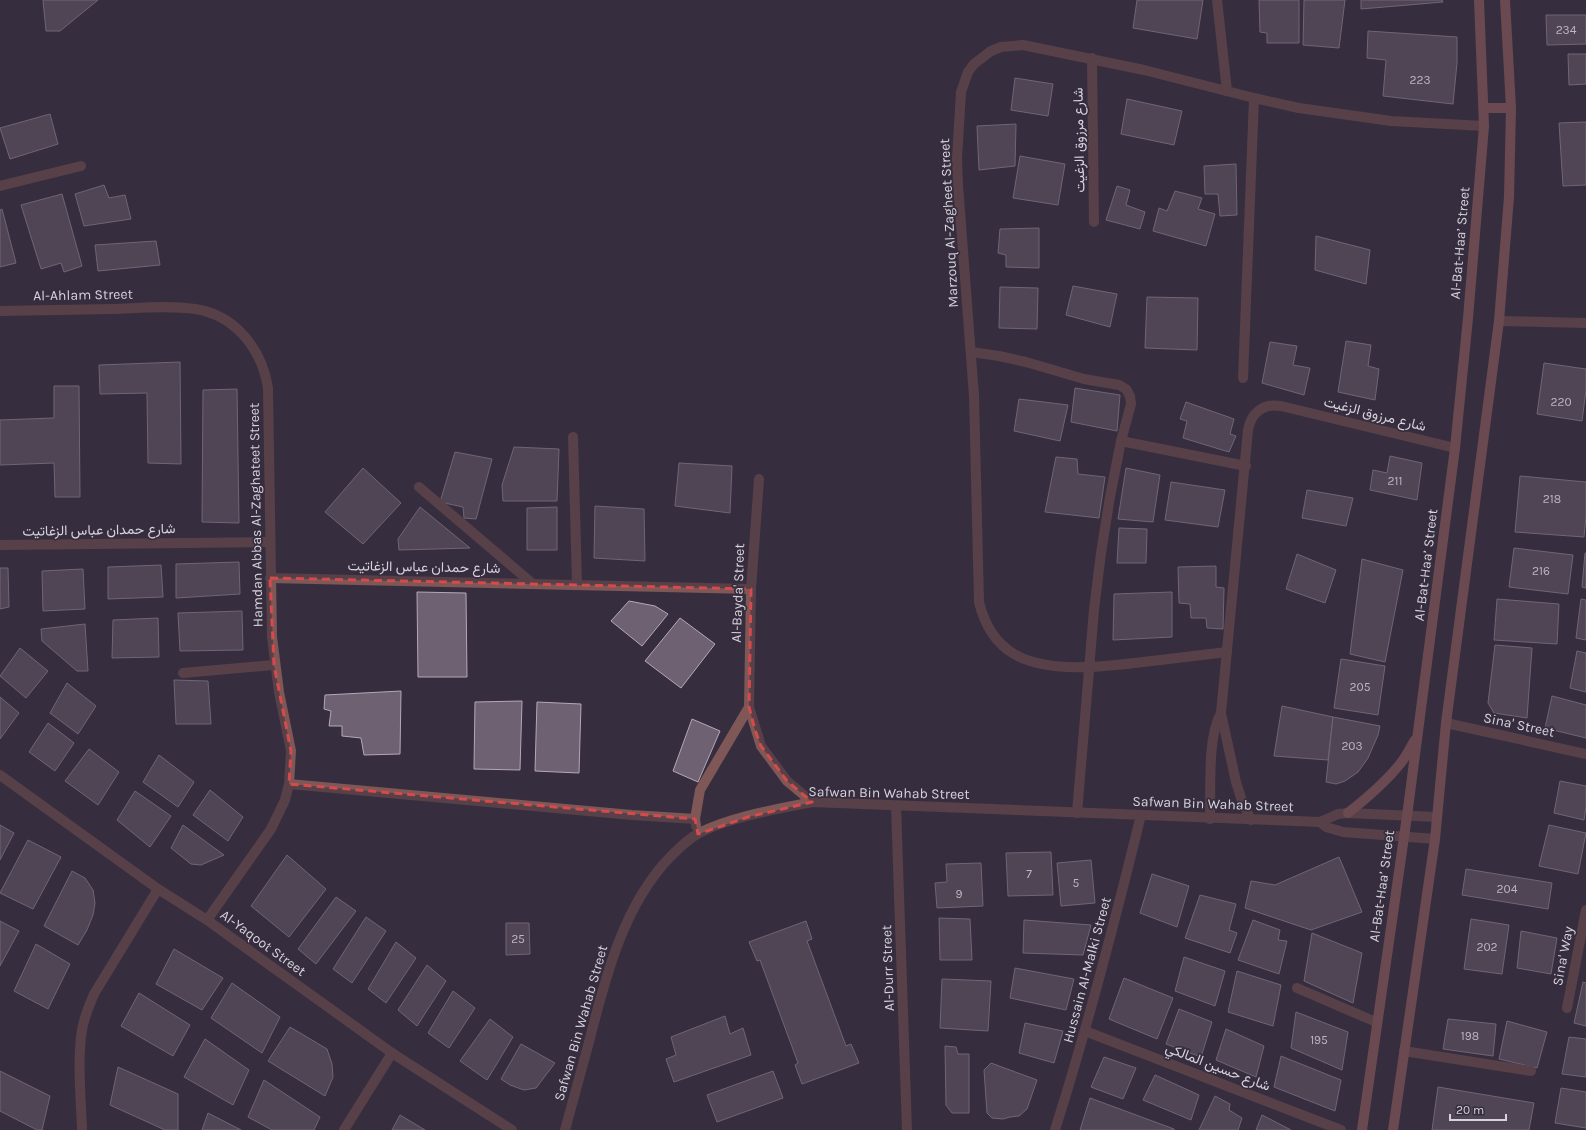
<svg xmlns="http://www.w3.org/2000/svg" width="1586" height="1130" viewBox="0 0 1586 1130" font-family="Karla,Vazirmatn,sans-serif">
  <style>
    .building { fill: #6e6272; stroke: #b5a7b9 }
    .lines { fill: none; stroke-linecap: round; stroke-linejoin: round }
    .street { stroke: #7f5756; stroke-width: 10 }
    .secondary { stroke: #a96b69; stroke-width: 10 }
    .marked { fill: none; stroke: #d64a4c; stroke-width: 3; stroke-dasharray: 8 5; stroke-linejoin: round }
    .labels { text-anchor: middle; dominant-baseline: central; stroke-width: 3.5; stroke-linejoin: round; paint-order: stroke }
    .number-label { font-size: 12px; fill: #bdb6c2 }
    .street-label { font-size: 14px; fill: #d7d2dd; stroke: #362e3e }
  </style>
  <rect width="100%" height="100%" fill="#362e3e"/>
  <g class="building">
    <polygon points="43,0 98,0 60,31 46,31"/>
    <polygon points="1137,0 1203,0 1197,39 1133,28"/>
    <polygon points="1259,0 1299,0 1299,43 1267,43 1267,33 1260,32"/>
    <polygon points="1304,0 1345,0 1339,48 1303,45"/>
    <polygon points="1361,0 1442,0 1443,2 1361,9"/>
    <polygon points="1546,15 1586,15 1586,44 1547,45"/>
    <polygon points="1368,31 1457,37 1457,63 1453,104 1383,96 1386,60 1367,58"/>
    <polygon points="1568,54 1586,54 1586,84 1569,85"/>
    <polygon points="1015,78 1053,84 1048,116 1011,110"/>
    <polygon points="1127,99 1182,111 1174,145 1121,134"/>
    <polygon points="50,114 58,144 10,159 0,128"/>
    <polygon points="1586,122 1586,185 1563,186 1559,123"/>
    <polygon points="1016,124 1015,166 979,170 977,126"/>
    <polygon points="1020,156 1065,164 1058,205 1013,198"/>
    <polygon points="1236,164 1237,215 1220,216 1218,194 1205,194 1204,166"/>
    <polygon points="104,185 109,198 125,195 131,219 84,226 75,194"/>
    <polygon points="1117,186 1130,190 1126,205 1145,212 1140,229 1106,220"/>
    <polygon points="1175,191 1202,198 1198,209 1215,214 1206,246 1153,231 1159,208 1167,211"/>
    <polygon points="62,194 82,266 64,272 61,263 41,269 21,205"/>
    <polygon points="2,209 16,263 0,267 0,210"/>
    <polygon points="1039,228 1039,268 1006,267 1006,255 998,253 1000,229"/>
    <polygon points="1316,236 1370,250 1366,284 1315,270"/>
    <polygon points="156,241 160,265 98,271 95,245"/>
    <polygon points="1073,286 1117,294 1110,327 1066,315"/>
    <polygon points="1000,287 1038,288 1037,329 999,328"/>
    <polygon points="1147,297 1198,298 1197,350 1145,348"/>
    <polygon points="1346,341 1371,345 1368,366 1379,369 1375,400 1338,392"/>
    <polygon points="1270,342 1297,346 1293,365 1310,368 1304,395 1262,383"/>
    <polygon points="180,362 181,464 148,463 147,393 100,394 99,365"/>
    <polygon points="1544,363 1586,369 1586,390 1582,421 1537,414"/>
    <polygon points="54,386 79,386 80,497 55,497 54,463 0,465 0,420 54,418"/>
    <polygon points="1075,388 1120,395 1117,431 1071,422"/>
    <polygon points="237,389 239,523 202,522 203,390"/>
    <polygon points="1019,399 1068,405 1060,441 1014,431"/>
    <polygon points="1186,402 1234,419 1230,434 1236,436 1229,452 1183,438 1187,421 1180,419"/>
    <polygon points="514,447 559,449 557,501 503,501 502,485"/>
    <polygon points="455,452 492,459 476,519 464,518 463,507 440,502"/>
    <polygon points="1390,456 1422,463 1417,500 1370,490 1373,470 1387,473"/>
    <polygon points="1056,457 1077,459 1078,474 1105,477 1099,518 1045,512"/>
    <polygon points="679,463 732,466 730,513 675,506"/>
    <polygon points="363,468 401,503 363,544 325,512"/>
    <polygon points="1126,468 1160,475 1153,522 1118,519"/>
    <polygon points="1520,476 1586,482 1586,517 1584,537 1515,532"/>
    <polygon points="1171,482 1225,490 1218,527 1165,520"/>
    <polygon points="1307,490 1353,498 1346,526 1302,518"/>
    <polygon points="595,506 644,509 645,561 594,558"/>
    <polygon points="420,507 470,548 399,550 398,539"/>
    <polygon points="557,507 557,550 527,550 527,508"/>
    <polygon points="1119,528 1147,529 1146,563 1117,563"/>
    <polygon points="1514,548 1573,555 1568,594 1509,587"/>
    <polygon points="1585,553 1586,553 1586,588 1582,587"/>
    <polygon points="1297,554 1336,570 1325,603 1286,589"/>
    <polygon points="1362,559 1403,570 1385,662 1350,654"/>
    <polygon points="239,562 240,594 176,598 176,564"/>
    <polygon points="161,565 163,597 108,599 108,567"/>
    <polygon points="1216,566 1216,587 1224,588 1223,629 1207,628 1206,618 1191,618 1190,604 1179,603 1178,567"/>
    <polygon points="0,568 8,568 9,607 0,609"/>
    <polygon points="83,569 85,609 43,611 42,571"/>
    <polygon points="417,592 466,593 467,677 418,677"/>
    <polygon points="1172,592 1172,637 1113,640 1114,594"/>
    <polygon points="1497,599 1559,604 1557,644 1494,640"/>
    <polygon points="1581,599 1586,600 1586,640 1576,638"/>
    <polygon points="629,601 655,606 668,614 642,646 611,621"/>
    <polygon points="242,611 243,650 180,651 178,613"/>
    <polygon points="158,618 159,657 112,658 113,620"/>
    <polygon points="680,618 715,644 681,688 645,661"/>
    <polygon points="85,624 88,671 77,671 42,641 41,629"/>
    <polygon points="1495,645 1532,648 1527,718 1494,713 1488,703"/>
    <polygon points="20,648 48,671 26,698 0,676"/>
    <polygon points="1577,651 1586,653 1586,692 1570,688"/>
    <polygon points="1341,659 1385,666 1378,715 1334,708"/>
    <polygon points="174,680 208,681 211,724 176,724"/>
    <polygon points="67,683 96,706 78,734 50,713"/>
    <polygon points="401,691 400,754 364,755 361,738 342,736 342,726 329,726 331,711 324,709 325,695"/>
    <polygon points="1552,696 1586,705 1586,738 1545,728"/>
    <polygon points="0,697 19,713 0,739"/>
    <polygon points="522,701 520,770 474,769 475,702"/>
    <polygon points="537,702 581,704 579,773 535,771"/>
    <polygon points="1282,706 1333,717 1328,760 1274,756"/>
    <polygon points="1333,717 1380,726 1378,735 1368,758 1358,772 1345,781 1336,784 1326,782"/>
    <polygon points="692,719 720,731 698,782 673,771"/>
    <polygon points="48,723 74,743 55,771 29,752"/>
    <polygon points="89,749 119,772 98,805 65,781"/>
    <polygon points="159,755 194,782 178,807 143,782"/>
    <polygon points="1560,781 1586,786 1586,807 1584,820 1554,813"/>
    <polygon points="210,790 243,817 228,841 193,815"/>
    <polygon points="135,791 171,816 150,847 117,820"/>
    <polygon points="0,825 14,833 0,860"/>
    <polygon points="183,825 224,855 201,865 191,864 171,848"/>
    <polygon points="1549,825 1586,833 1578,874 1539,866"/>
    <polygon points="28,840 61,857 33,909 0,893"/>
    <polygon points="1051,852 1053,895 1008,896 1006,853"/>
    <polygon points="287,855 326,889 289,937 251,906"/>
    <polygon points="1339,857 1362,912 1311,930 1245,908 1251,881 1275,885"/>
    <polygon points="1091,860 1095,903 1061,906 1057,863"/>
    <polygon points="981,863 983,906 937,908 935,883 947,882 946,864"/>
    <polygon points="1466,869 1552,883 1548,909 1462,895"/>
    <polygon points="72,871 85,878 93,890 95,903 93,915 87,930 78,945 44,926"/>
    <polygon points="1152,874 1189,886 1177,927 1140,913"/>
    <polygon points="1200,895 1236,904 1229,930 1237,933 1230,953 1185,938"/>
    <polygon points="336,897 356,911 316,964 298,949"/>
    <polygon points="366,917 386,931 352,983 333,969"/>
    <polygon points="939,918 970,919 972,960 940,960"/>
    <polygon points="1471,919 1509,925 1502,974 1464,969"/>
    <polygon points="1024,920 1091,925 1083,955 1023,953"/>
    <polygon points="1253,920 1280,930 1278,940 1287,941 1279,974 1238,960"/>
    <polygon points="0,921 19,931 0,966"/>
    <polygon points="806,921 812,939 807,941 846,1046 851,1044 859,1063 802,1084 795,1065 798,1063 760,960 757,961 749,942"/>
    <polygon points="506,923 529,923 530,954 506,955"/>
    <polygon points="1521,931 1557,938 1551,974 1517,968"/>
    <polygon points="1312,933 1362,953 1353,1003 1304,981"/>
    <polygon points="396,942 416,958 386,1003 368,989"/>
    <polygon points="36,944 70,964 48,1009 14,991"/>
    <polygon points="174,949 223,978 202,1010 156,984"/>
    <polygon points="1184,957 1225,971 1215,1006 1175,991"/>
    <polygon points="427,965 446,981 417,1026 398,1010"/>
    <polygon points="1015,968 1074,979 1066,1010 1010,998"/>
    <polygon points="1237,971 1281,985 1273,1026 1228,1012"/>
    <polygon points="1124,978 1173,998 1157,1039 1109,1019"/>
    <polygon points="942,979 991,981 988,1031 940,1028"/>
    <polygon points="1583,982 1586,983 1586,1026 1574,1023"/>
    <polygon points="232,983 280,1017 262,1053 211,1018"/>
    <polygon points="453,991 475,1008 449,1048 428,1033"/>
    <polygon points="139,993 190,1025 173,1056 121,1026"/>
    <polygon points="1179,1009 1212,1022 1201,1057 1166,1044"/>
    <polygon points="1296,1012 1348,1032 1342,1070 1291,1048"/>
    <polygon points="725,1016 730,1034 743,1028 751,1055 674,1082 666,1059 676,1055 671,1037"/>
    <polygon points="490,1019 513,1037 487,1080 460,1061"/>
    <polygon points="1448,1019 1496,1024 1493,1056 1443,1049"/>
    <polygon points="1507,1021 1547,1032 1537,1068 1499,1059"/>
    <polygon points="1025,1023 1063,1031 1054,1063 1019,1053"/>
    <polygon points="290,1027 327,1049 332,1064 333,1077 325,1096 268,1061"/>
    <polygon points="1226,1029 1264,1046 1256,1077 1216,1060"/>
    <polygon points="1569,1037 1586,1039 1586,1077 1562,1074"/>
    <polygon points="205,1039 249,1070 233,1105 184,1077"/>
    <polygon points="521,1044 555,1063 536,1088 524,1090 510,1085 501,1079"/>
    <polygon points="945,1046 956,1047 958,1054 969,1054 969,1113 952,1113 946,1105"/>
    <polygon points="1281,1056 1341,1080 1335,1111 1274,1087"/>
    <polygon points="1104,1057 1136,1068 1123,1099 1091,1087"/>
    <polygon points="991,1063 1037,1080 1027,1109 1019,1116 1010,1117 1003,1119 992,1118 987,1113 984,1070"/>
    <polygon points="118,1067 178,1094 178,1130 165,1130 110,1105"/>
    <polygon points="0,1071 50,1096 42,1130 37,1130 0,1111"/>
    <polygon points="773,1071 783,1098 717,1122 707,1095"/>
    <polygon points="1155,1075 1199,1095 1191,1120 1143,1100"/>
    <polygon points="264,1080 320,1117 314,1130 272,1130 248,1117"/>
    <polygon points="1438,1087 1534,1103 1529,1130 1432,1130"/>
    <polygon points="1561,1088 1586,1092 1586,1128 1555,1123"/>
    <polygon points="1215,1096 1230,1104 1229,1110 1242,1118 1238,1130 1199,1130"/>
    <polygon points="1090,1098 1174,1129 1174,1130 1080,1130"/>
    <polygon points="208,1113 241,1130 202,1130"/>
    <polygon points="400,1115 425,1130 392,1130"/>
    <polygon points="1262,1115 1291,1130 1256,1130"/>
  </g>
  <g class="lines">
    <g class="street">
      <polyline points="1217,0 1227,91"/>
      <polyline points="1092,58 1094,222"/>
      <polyline points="0,186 81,166"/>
      <path d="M 0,311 C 38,310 75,310 113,309 C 140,308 168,305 195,309 C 236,315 262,350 268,388 L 272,637 L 279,692 L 291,751 L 289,784 L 285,800 L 271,829 L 207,920"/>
      <polyline points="1499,321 1586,323"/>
      <polyline points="971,352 999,356 1026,362 1084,379 1119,385 1126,389 1130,396 1131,404 1121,441 1110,497 1101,553 1094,610 1077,813"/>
      <polyline points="1243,378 1254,98"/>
      <polyline points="573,437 577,584"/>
      <polyline points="1121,441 1246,466"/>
      <polyline points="759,479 751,589 749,707 761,746 787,781 812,802"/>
      <polyline points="419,487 533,584"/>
      <polyline points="0,545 270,542"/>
      <polyline points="270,578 751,589"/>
      <path d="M 1227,652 C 1202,655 1177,658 1152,661 C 1111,666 1050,675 1014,654 C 994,642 984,623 979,602 L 974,396 L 958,185 L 957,158 L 961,92 L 968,72 L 974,64 L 991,51 L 1001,47 L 1023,45 L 1144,70 L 1254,98 L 1299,108 L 1391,121 L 1484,126"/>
      <polyline points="183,673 274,665"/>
      <polyline points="1446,723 1586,754"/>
      <polyline points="0,775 158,889 207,920 392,1053 512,1130"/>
      <polyline points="289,784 632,815 695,819"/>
      <polyline points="896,806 907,1130"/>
      <path d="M 1210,819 C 1211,789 1207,738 1221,713"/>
      <path d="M 1251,820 L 1243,804 L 1236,782 L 1221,713 L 1248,430 C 1251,413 1263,403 1281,406 L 1455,448"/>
      <polyline points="1320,822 1326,827 1343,832 1435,839"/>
      <polyline points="696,826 695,819 700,790 749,707"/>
      <polyline points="1297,988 1376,1022"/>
      <polyline points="1567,1008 1586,910"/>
      <polyline points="1085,1031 1341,1130"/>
      <polyline points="1404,1051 1531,1071"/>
      <path d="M 82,1130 C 81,1098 77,1061 82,1030 C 84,1017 89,1006 94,994 L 158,889"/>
      <polyline points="344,1130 392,1053"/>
      <path d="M 565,1130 C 573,1101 581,1072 589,1042 C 605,979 623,905 671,856 C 679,848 688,839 699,833 C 730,817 777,809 812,802 L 1320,822 L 1338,814 L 1348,813 L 1437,817"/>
      <path d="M 1055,1130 C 1088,1026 1115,921 1141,815"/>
    </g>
    <g class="secondary">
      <polyline points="1484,108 1511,108"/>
      <path d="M 1348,813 C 1367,798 1385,783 1400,764 C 1406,757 1410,748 1415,740"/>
      <polyline points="1362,1130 1407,816 1455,448 1468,318 1484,126 1479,0"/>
      <polyline points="1393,1130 1435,839 1446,723 1499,321 1509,197 1511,108 1505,0"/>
    </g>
  </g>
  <path d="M0 0H1586V1130H0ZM 270,578 L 751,589 L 749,707 L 755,730 L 761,746 L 787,781 L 812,802 L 748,817 L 698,834 L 695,819 L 289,784 L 291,751 L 274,665 Z" fill="#362e3e" fill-opacity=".55" fill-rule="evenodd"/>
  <path class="marked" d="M 270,578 L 751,589 L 749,707 L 755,730 L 761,746 L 787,781 L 812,802 L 748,817 L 698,834 L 695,819 L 289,784 L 291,751 L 274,665 Z"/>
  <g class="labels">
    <g class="number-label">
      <text x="1566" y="30">234</text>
      <text x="1420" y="80">223</text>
      <text x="1561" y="402">220</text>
      <text x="1395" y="481">211</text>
      <text x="1552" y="499">218</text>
      <text x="1541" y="571">216</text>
      <text x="1360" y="687">205</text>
      <text x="1352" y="746">203</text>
      <text x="1029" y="874">7</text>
      <text x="1076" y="883">5</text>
      <text x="1507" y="889">204</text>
      <text x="959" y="894">9</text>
      <text x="518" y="939">25</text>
      <text x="1487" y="947">202</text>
      <text x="1470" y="1036">198</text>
      <text x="1319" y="1040">195</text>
    </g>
    <g class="street-label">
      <text transform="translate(1079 140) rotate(-91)">شارع مرزوق الزغيت</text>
      <text transform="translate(949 223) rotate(-93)">Marzouq Al-Zagheet Street</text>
      <text transform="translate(1460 243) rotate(-85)">Al-Bat-Haa’ Street</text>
      <text transform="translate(83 295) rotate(-1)">Al-Ahlam Street</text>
      <text transform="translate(1375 414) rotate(14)">شارع مرزوق الزغيت</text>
      <text transform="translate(256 515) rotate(-91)">Hamdan Abbas Al-Zaghateet Street</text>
      <text transform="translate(99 530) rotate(-1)">شارع حمدان عباس الزغاتيت</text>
      <text transform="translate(1426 565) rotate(-83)">Al-Bat-Haa’ Street</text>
      <text transform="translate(424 567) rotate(1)">شارع حمدان عباس الزغاتيت</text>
      <text transform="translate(738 593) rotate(-88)">Al-Bayda' Street</text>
      <text transform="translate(1519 725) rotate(12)">Sina' Street</text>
      <text transform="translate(889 793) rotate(1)">Safwan Bin Wahab Street</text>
      <text transform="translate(1213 804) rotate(2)">Safwan Bin Wahab Street</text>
      <text transform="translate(1382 886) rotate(-82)">Al-Bat-Haa’ Street</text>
      <text transform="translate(263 943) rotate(36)">Al-Yaqoot Street</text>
      <text transform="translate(1563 956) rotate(-79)">Sina' Way</text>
      <text transform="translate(888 968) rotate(-92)">Al-Durr Street</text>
      <text transform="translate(1087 970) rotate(-75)">Hussain Al-Malki Street</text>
      <text transform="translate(581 1023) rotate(-74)">Safwan Bin Wahab Street</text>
      <text transform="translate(1218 1067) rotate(21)">شارع حسين المالكي</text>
    </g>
  </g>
  <path d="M1450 1114v6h56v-6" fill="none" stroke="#d7d2dd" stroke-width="2"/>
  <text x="1456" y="1114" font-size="12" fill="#d7d2dd" stroke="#362e3e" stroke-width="3" paint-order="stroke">20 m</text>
</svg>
